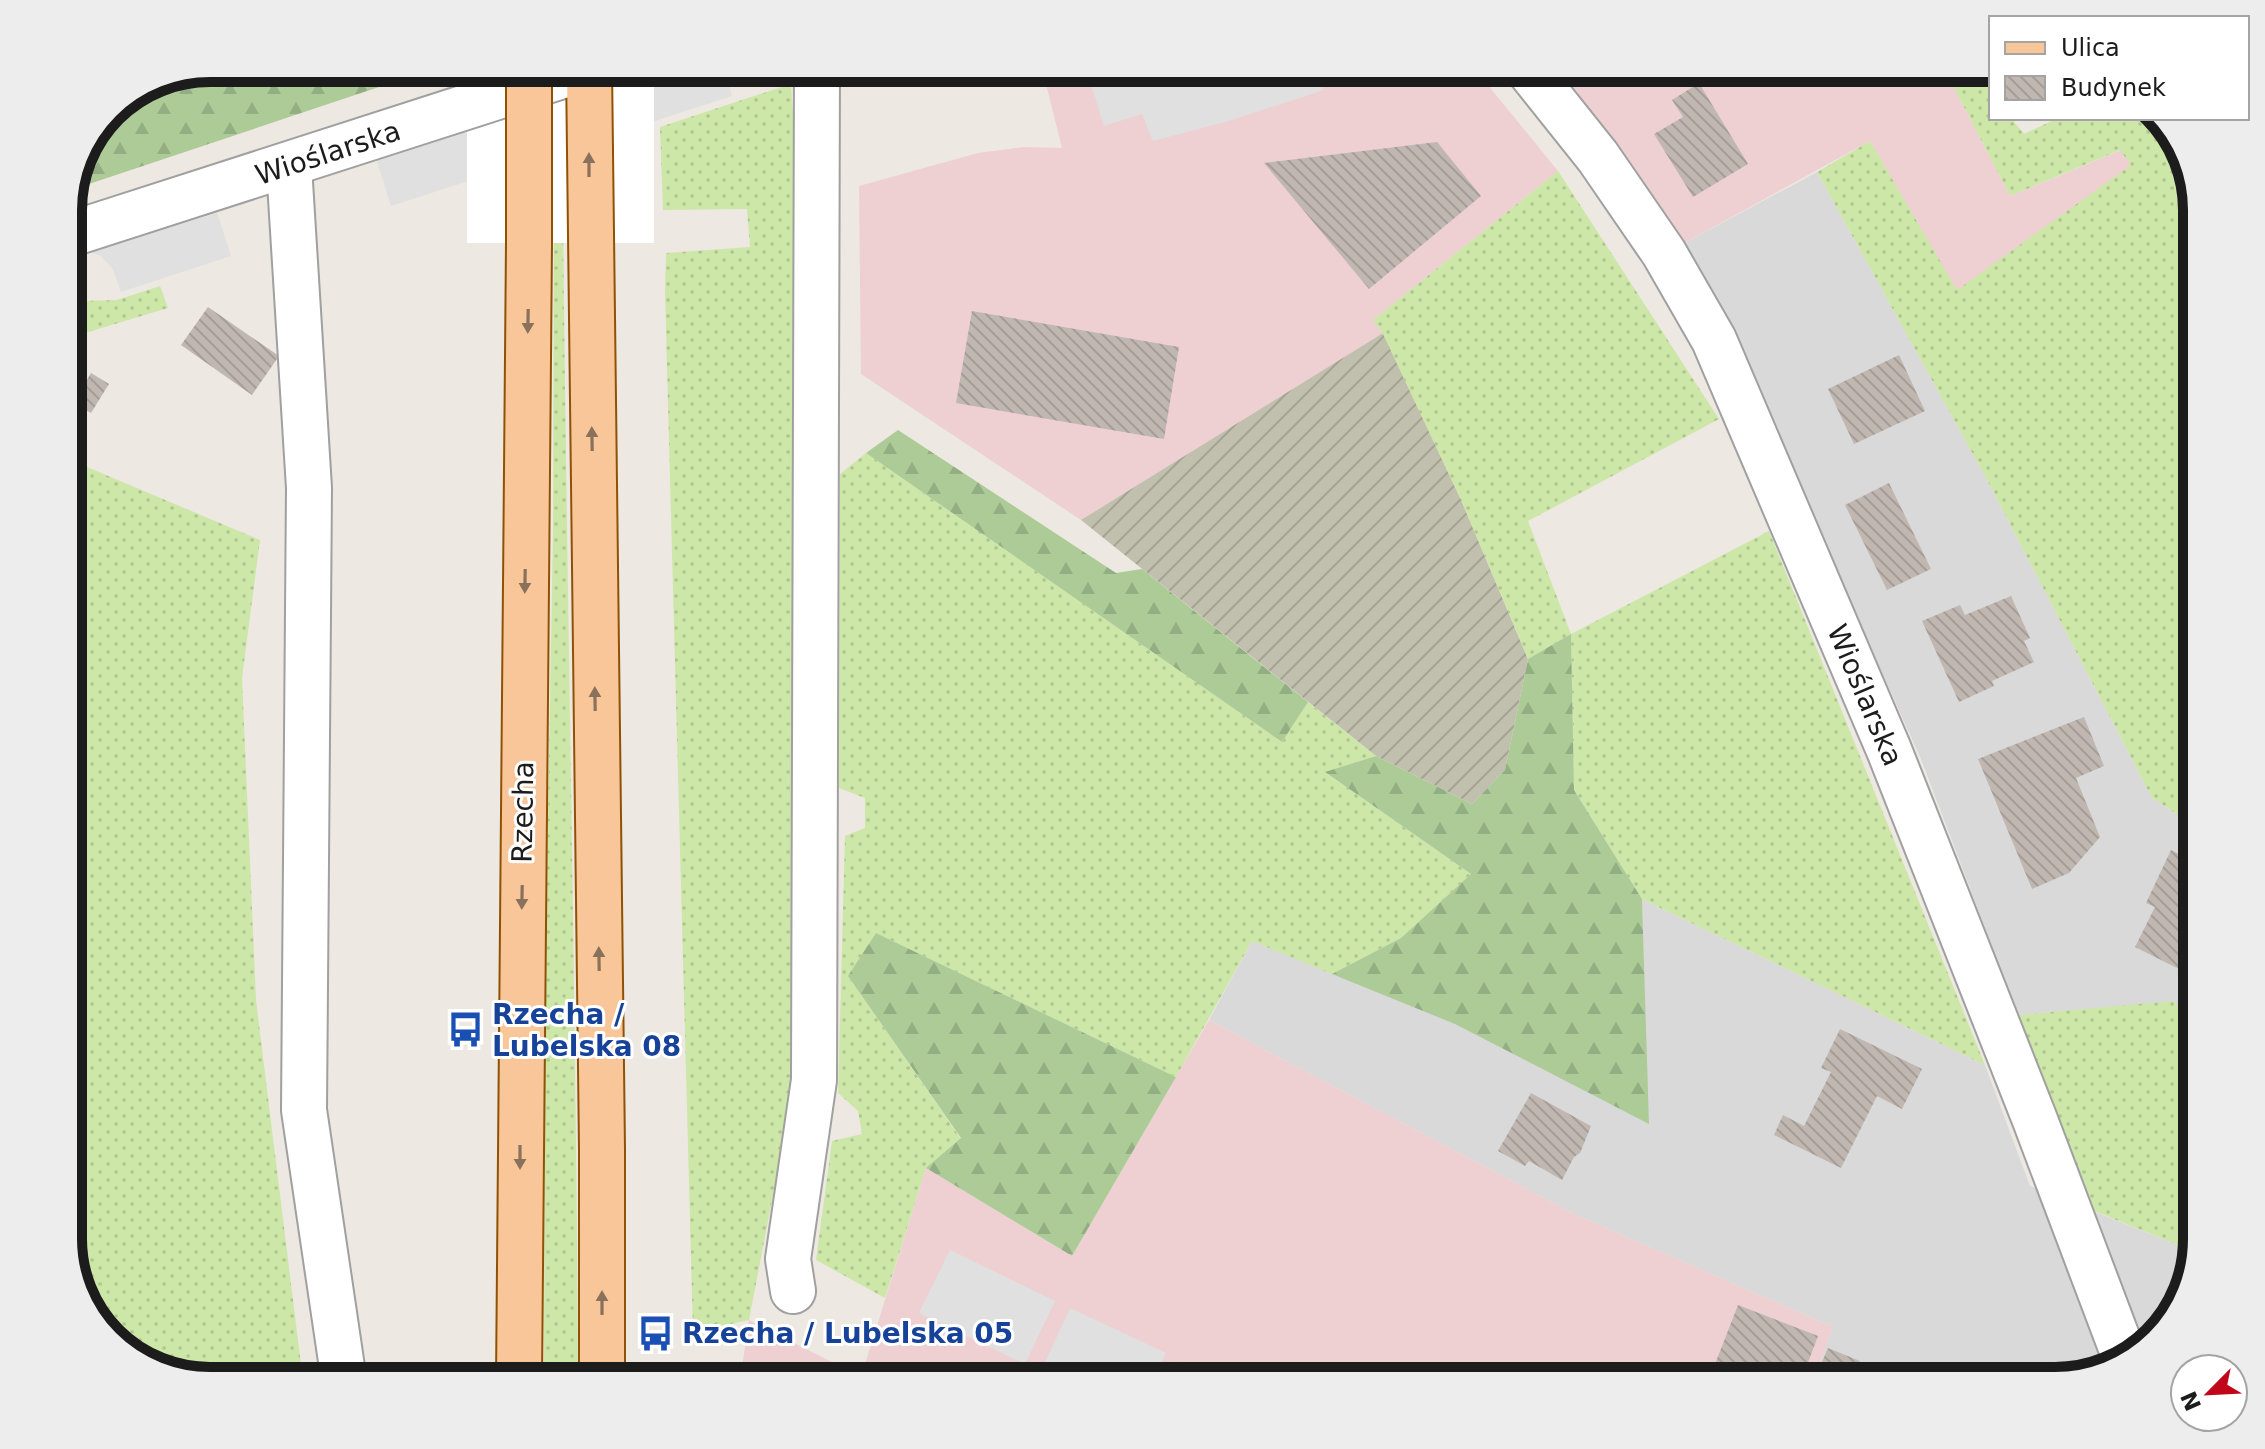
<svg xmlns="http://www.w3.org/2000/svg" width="2265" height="1449" viewBox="0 0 2265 1449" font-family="'DejaVu Sans',sans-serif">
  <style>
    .residential { fill: #dad9d9 }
    .commercial { fill: #eed0d2 }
    .construction { fill: url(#construction-furrows) }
    .grass { fill: url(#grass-dots) }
    .forest { fill: url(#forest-firs) }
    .parking { fill: #e0e0e0 }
    .pier { fill: #fff }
    .building { fill: url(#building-back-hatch) }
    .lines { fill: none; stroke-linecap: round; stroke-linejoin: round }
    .minor-casing { stroke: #a0a0a0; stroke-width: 48 }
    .major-casing { stroke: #8f5204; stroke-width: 48 }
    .minor { stroke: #fff; stroke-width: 44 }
    .major { stroke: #f9c69a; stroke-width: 44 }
    .major-bridge-casing { stroke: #8f5204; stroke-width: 48; stroke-linecap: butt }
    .major-bridge { stroke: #f9c69a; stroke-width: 44 }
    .oneway { fill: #8a715b }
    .labels { text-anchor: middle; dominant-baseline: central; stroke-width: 6; stroke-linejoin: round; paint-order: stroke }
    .street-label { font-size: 28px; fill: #1c1c1c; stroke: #fff }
    .transit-label { font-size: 28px; font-weight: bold; fill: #164399; stroke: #fff; text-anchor: start }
    .rim { fill: none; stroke: #1c1c1c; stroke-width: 10 }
  </style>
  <defs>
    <pattern id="construction-furrows" width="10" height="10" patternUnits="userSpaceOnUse" patternTransform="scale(2)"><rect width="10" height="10" fill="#c1bfad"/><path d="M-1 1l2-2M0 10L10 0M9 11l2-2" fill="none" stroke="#a5a494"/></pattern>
    <pattern id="grass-dots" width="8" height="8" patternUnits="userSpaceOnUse" patternTransform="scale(2)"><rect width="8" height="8" fill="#cde7a8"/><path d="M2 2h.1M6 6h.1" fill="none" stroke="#afc690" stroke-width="1.8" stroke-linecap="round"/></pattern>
    <pattern id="forest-firs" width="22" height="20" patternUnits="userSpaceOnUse" patternTransform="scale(2)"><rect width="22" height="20" fill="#accb97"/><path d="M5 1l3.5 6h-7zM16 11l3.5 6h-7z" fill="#93ae82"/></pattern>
    <pattern id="building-back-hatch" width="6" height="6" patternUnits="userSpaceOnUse" patternTransform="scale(2)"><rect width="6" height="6" fill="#c1b7b1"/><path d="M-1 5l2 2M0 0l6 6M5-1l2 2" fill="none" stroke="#a59d98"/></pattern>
  </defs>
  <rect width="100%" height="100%" fill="#ede8e1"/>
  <g class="residential">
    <polygon points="1817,172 1985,476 2152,798 2197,827 2197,1016 2172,1002 2018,1015 1921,759 1808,508 1679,246"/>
    <polygon points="1642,899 1985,1065 2030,1186 2193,1251 2173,1317 2125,1362 2055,1381 1813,1381 1833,1327 1574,1214 1209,1020 1252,941 1455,1023 1648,1123"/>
  </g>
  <g class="commercial">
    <polygon points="1042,68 1474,68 1558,171 1373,320 1383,333 1081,520 861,374 859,186 978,153 1024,147 1062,148"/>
    <polygon points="1551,68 1944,68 2010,196 2121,150 2132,165 1957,291 1870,141 1679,246"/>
    <polygon points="1209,1020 1574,1214 1833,1327 1813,1381 740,1381 749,1320 861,1377 926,1168 1072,1256"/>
  </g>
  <polygon class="construction" points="1383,333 1462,502 1528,659 1505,770 1472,804 1376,756 1081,520"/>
  <g class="grass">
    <polygon points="1944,68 1986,68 1991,79 1991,118 2011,118 2024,134 2058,118 2158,118 2178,140 2197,210 2197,247 2186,252 2197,265 2197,827 2152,798 1985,476 1817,172 1870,141 1957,290 2131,165 2120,150 2010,196"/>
    <polygon points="791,84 795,145 796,1075 749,1320 693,1332 665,292 666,253 750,247 747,209 663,210 660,127"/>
    <polygon points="1558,171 1719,419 1528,521 1571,634 1769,531 1985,1065 1642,899 1574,790 1571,635 1528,659 1462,502 1383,334 1373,320"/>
    <path d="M 554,219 L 563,220 C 567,607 576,994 578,1381 L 544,1381 L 545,998 L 553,528 Z"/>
    <polygon points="68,284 83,301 117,300 160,286 168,308 68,338"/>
    <polygon points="866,453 1282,742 1308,702 1376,756 1326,773 1471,874 1401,938 1332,974 1252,941 1176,1077 876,933 849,977 961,1139 926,1168 885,1298 816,1260 832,1141 862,1134 858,1111 838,1093 845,836 865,828 865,798 839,788 840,474"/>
    <polygon points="68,459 260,540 242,678 256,1000 303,1381 211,1381 132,1357 87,1310 68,1247"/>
    <polygon points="2172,1001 2197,1016 2197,1239 2193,1251 2082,1206 2018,1015"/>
  </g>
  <g class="forest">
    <polygon points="211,68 397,68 397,81 74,189 110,109 156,79"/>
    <polygon points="898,430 1116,573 1142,569 1308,702 1282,742 866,453"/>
    <polygon points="1571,634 1574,790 1642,899 1649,1124 1455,1024 1332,974 1401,938 1471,874 1325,772 1376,756 1472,804 1505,770 1528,659"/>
    <polygon points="876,933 1176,1077 1072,1256 926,1168 961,1138 848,976"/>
  </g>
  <g class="parking">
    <polygon points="664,68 724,68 732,96 391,206 377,161"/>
    <polygon points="1086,68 1315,68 1324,90 1225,122 1153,141 1142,114 1104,126"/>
    <polygon points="217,213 231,256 121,292 113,269 101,256 91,252"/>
    <polygon points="950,1250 1055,1301 1025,1364 919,1313"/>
    <polygon points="1070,1308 1166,1353 1153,1381 1063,1381 1041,1371"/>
    <polygon points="1183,1361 1226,1381 1174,1381"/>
  </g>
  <rect class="pier" x="467" y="68" width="187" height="175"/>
  <g class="building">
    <polygon points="1677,68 1701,68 1704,73 1686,84"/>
    <polygon points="1699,83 1748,164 1693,197 1654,134 1683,117 1672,100"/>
    <polygon points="1437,142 1481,196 1369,289 1264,163"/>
    <polygon points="208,307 279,356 252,395 181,345"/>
    <polygon points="972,311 1179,347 1164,439 956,403"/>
    <polygon points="1899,355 1925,411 1854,444 1828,389"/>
    <polygon points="91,373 109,384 91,413 74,402"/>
    <polygon points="1889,483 1931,569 1887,590 1845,505"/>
    <polygon points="2011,596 2030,638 2024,641 2034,662 1992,681 1994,686 1959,702 1922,621 1960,605 1965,615"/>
    <polygon points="2084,717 2104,766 2076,778 2100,837 2069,873 2032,889 1978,759"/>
    <polygon points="2171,850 2197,863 2197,933 2179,969 2135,947 2155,907 2146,903"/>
    <polygon points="1840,1029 1922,1069 1902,1109 1877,1096 1841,1168 1774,1135 1783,1115 1804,1126 1831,1072 1821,1068"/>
    <polygon points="1531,1093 1591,1126 1580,1153 1574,1157 1562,1180 1529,1161 1525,1166 1498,1151"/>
    <polygon points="1738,1305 1818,1336 1801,1381 1760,1381 1715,1364"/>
    <polygon points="1828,1348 1860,1361 1852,1381 1828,1381 1816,1376"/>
  </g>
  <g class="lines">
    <defs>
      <g id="minor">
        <polyline points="1527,68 1598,157 1664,253 1714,340 1889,750 2035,1120 2126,1361"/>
        <polyline points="289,166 309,488 304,1110 344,1381"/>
        <polyline points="68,235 587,68"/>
        <polyline points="793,1291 788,1259 814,1080 817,68"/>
      </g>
      <g id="major">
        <polyline points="589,68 602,1149 602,1381"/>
        <polyline points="519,1381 529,243"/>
      </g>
    </defs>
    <use href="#minor" class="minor-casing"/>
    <use href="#major" class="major-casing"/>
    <use href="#minor" class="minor"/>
    <use href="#major" class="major"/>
    <defs>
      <polyline id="major-bridge" points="529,68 529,243"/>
    </defs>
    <use href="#major-bridge" class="major-bridge-casing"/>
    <use href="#major-bridge" class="major-bridge"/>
  </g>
  <defs><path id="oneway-solid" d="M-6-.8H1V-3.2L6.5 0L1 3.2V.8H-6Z" transform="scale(2)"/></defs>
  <g class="oneway">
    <use href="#oneway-solid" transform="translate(589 165) rotate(-90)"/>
    <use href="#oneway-solid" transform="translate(528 321) rotate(91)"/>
    <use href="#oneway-solid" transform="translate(592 439) rotate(-91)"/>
    <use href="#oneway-solid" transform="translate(525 581) rotate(91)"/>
    <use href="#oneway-solid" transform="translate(595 699) rotate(-91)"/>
    <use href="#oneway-solid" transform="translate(522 897) rotate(91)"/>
    <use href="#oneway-solid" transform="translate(599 959) rotate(-91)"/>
    <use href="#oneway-solid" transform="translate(520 1157) rotate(90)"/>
    <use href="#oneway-solid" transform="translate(602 1303) rotate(-90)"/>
  </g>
  <defs>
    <symbol id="bus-bare" viewBox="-9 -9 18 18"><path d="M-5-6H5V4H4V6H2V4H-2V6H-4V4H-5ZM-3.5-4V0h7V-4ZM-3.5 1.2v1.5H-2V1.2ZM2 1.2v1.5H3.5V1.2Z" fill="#1a4fb4" stroke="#fff" stroke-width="2.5" paint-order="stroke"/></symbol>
  </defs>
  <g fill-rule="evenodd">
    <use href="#bus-bare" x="440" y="1004" width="51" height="51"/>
    <use href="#bus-bare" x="630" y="1308" width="51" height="51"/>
  </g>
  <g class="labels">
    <g class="street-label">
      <text transform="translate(328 153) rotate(-18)">Wioślarska</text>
      <text transform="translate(1865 695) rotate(67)">Wioślarska</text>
      <text transform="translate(523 812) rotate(-89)">Rzecha</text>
    </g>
    <g class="transit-label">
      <text x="492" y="1014">Rzecha /<tspan x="492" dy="32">Lubelska 08</tspan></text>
      <text x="682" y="1333">Rzecha / Lubelska 05</text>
    </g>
  </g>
  <path d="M0 0H2265V1449H0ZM210 82H2055A128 128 0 0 1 2183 210V1239A128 128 0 0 1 2055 1367H210A128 128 0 0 1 82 1239V210A128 128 0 0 1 210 82Z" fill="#ededed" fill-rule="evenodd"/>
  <path class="rim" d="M210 82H2055A128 128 0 0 1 2183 210V1239A128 128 0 0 1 2055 1367H210A128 128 0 0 1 82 1239V210A128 128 0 0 1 210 82Z"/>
  <rect x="1989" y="16" width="260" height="104" fill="#ffffff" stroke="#a4a4a4" stroke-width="2"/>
  <rect x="2005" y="42" width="40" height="12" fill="#f9c69a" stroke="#a4a4a4" stroke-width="2"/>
  <text x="2061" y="56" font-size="24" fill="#1c1c1c">Ulica</text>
  <rect x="2005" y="76" width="40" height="24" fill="url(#building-back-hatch)" stroke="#a4a4a4" stroke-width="2"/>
  <text x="2061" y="96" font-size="24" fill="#1c1c1c">Budynek</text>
  <g transform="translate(2209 1393) rotate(246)"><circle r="38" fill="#ffffff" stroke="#a4a4a4" stroke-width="2"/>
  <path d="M0-6L14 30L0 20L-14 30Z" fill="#c2061a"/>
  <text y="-12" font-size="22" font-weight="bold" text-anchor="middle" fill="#1c1c1c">N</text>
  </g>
</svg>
